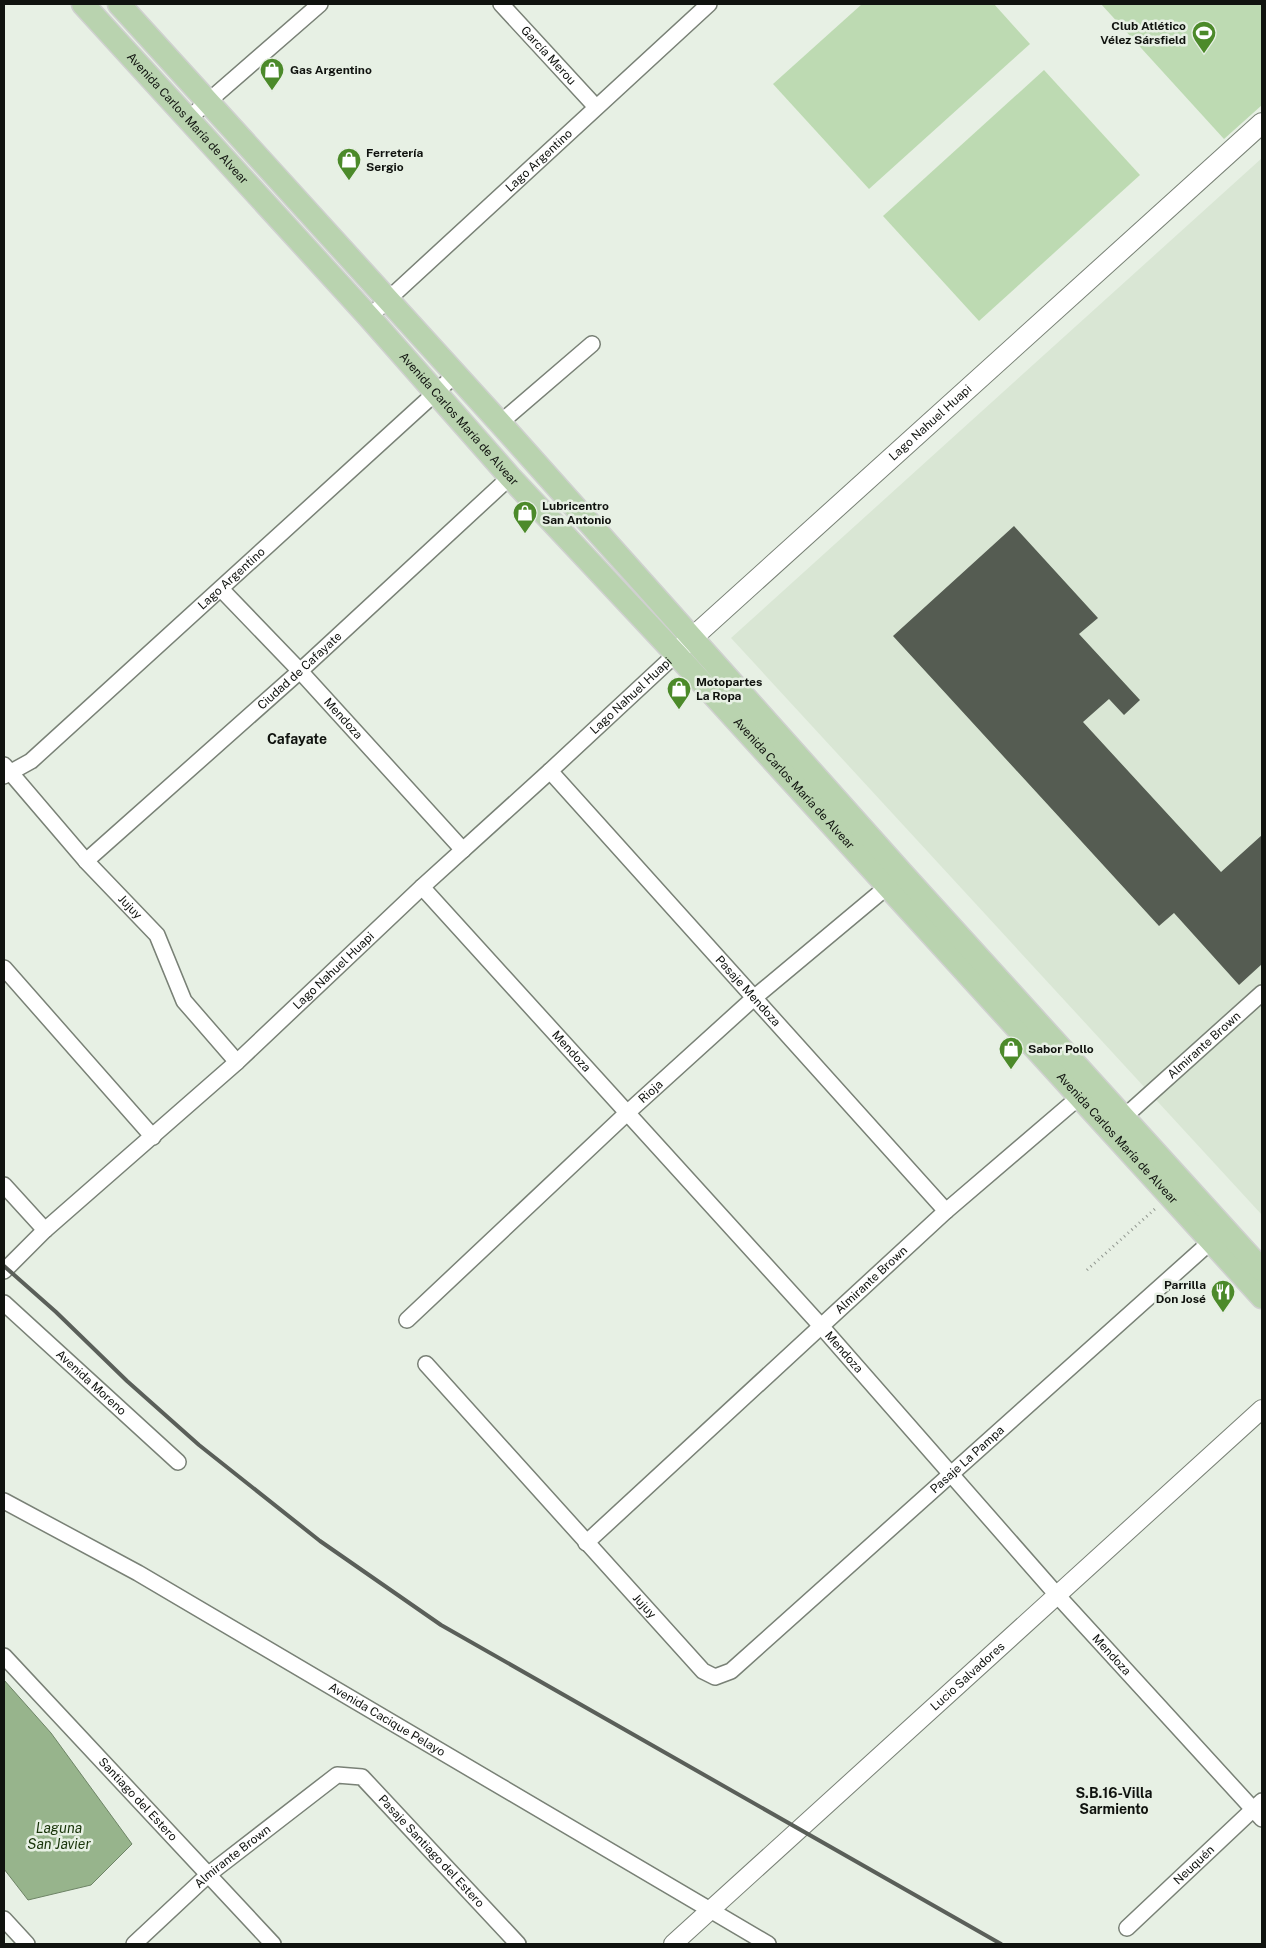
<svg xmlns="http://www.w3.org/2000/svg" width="1266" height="1948" viewBox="0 0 1266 1948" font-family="'Public Sans',sans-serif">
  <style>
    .built { fill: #d9e6d4 }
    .green { fill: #bddab2 }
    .water { fill: #97b48c; stroke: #6e8466 }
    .building { fill: #555c52 }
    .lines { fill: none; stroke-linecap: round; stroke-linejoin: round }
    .minor-casing { stroke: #798176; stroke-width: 18 }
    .tertiary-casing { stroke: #798176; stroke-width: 20 }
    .secondary-casing { stroke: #798176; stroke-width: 22 }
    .primary-casing { stroke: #cfd0cf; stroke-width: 25 }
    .path { stroke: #939991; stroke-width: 3; stroke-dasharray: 1 4; stroke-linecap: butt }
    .minor { stroke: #fff; stroke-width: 15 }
    .tertiary { stroke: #fff; stroke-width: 18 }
    .secondary { stroke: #fff; stroke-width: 20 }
    .primary { stroke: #b9d3af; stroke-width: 22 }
    .rail { stroke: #5a5f59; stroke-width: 4 }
    .labels { text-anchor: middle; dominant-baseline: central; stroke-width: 5; stroke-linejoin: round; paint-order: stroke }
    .poi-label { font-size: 12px; font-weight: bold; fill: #10130f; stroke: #e7f0e4; text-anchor: start }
    .street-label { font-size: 12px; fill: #10130f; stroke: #e7f0e4 }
    .neighbourhood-label { font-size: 14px; font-weight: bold; fill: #10130f; stroke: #e7f0e4 }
    .water-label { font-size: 14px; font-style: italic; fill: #183409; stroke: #e7f0e4 }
  </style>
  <rect width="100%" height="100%" fill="#e7f0e4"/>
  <polygon class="built" points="1262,158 1262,1215 731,638"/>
  <g class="green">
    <polygon points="862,4 994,4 1030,44 869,189 773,84"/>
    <polygon points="1101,4 1262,4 1262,105 1224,139"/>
    <polygon points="1044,70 1140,175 979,321 883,216"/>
  </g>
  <polygon class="water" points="4,1680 51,1733 132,1844 91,1885 28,1900 4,1869"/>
  <polygon class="building" points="1014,526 1098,618 1079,634 1140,700 1124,715 1109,699 1083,722 1221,872 1262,835 1262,964 1239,985 1174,913 1159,926 893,636"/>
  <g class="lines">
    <defs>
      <g id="minor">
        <path id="s1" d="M 501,4 L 596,107"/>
        <polyline points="188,119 320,4"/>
        <path id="s2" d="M 369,317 L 709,4"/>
        <polyline points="500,423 592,344"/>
        <path id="s3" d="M 221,589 L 300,671 L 463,850"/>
        <path id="s4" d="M 4,765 L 86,861 L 157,935 L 184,1001 L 237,1062"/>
        <path id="s5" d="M 550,771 L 946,1211"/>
        <path id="s6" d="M 4,776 L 31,761 L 455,375"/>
        <path id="s7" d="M 86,861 L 300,671 L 510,477"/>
        <path id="s8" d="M 422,887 L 821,1326 L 1057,1595 L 1262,1819"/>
        <polyline points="4,968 153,1137"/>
        <path id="s9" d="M 1123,1118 L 1262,993"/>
        <polyline points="4,1185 45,1230"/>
        <path id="s10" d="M 4,1271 L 45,1230 L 237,1062 L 422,887 L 550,771 L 676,654"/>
        <path id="s11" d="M 4,1303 L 178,1462"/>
        <path id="s12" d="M 407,1320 L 627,1113 L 755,997 L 894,881"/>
        <path id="s13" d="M 426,1364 L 703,1671 L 715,1677 L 731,1671 L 1217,1236"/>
        <path id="s14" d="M 4,1501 L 138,1573 L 768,1944"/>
        <path id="s15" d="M 586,1543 L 946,1211 L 1085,1092"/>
        <path id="s16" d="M 4,1656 L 273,1944"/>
        <polyline points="4,1919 27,1944"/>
        <path id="s17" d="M 1127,1928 L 1262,1801"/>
        <path id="s18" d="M 134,1944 L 209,1874 L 337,1775 L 362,1777 L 518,1944"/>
      </g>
      <g id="tertiary">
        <path id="s19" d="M 673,1944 L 1262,1409"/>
      </g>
      <g id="secondary">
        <path id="s20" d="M 681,648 L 1262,123"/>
      </g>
      <g id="primary">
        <path id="s21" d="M 83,4 L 369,317 L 510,477 L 676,654 L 1262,1297"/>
        <polyline points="119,4 500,423 902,873 1262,1270"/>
      </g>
    </defs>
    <use href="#minor" class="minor-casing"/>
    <use href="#tertiary" class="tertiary-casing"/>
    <use href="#secondary" class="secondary-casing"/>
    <use href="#primary" class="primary-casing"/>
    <polyline class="path" points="1087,1270 1156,1208"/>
    <use href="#minor" class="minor"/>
    <use href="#tertiary" class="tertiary"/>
    <use href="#secondary" class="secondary"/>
    <use href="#primary" class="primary"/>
    <polyline class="rail" points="4,1266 56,1312 127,1381 199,1445 320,1541 441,1625 1001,1944"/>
  </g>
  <defs>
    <symbol id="stadium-pin" viewBox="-11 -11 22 30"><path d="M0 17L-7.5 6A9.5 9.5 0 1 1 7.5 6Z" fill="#4c8a2a" stroke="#e7f0e4"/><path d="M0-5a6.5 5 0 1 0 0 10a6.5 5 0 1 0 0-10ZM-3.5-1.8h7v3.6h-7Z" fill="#fff"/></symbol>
    <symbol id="shop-pin" viewBox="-11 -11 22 30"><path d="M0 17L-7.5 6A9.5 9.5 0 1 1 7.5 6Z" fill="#4c8a2a" stroke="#e7f0e4"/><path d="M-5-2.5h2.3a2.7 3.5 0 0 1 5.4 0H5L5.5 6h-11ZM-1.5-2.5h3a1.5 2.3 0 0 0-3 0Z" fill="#fff"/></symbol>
    <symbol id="restaurant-pin" viewBox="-11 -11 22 30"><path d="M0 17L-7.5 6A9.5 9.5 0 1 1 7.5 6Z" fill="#4c8a2a" stroke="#e7f0e4"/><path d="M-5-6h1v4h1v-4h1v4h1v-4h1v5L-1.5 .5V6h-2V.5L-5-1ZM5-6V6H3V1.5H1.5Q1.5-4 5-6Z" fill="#fff"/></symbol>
  </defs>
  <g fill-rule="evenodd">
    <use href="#stadium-pin" x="1190" y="19" width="28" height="38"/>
    <use href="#shop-pin" x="258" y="56" width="28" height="38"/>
    <use href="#shop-pin" x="335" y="146" width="28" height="38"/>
    <use href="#shop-pin" x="511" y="499" width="28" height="38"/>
    <use href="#shop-pin" x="665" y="675" width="28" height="38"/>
    <use href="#shop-pin" x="997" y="1035" width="28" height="38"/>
    <use href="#restaurant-pin" x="1209" y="1278" width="28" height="38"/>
  </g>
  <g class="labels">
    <g class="poi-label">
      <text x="1186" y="26" text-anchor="end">Club Atlético<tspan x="1186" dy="14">Vélez Sársfield</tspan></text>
      <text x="290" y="70">Gas Argentino</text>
      <text x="366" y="153">Ferretería<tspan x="366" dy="14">Sergio</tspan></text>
      <text x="542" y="506">Lubricentro<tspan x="542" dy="14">San Antonio</tspan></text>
      <text x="696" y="682">Motopartes<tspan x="696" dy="14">La Ropa</tspan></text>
      <text x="1028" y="1049">Sabor Pollo</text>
      <text x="1206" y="1285" text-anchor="end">Parrilla<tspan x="1206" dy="14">Don José</tspan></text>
    </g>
    <g class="street-label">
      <text stroke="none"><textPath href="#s1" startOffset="70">García Merou</textPath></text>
      <text stroke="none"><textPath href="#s21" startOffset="155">Avenida Carlos María de Alvear</textPath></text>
      <text stroke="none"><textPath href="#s2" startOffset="231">Lago Argentino</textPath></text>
      <text stroke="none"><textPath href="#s21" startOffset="560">Avenida Carlos María de Alvear</textPath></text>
      <text stroke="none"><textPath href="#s20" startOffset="336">Lago Nahuel Huapi</textPath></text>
      <text stroke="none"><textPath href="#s6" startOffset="302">Lago Argentino</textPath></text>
      <text stroke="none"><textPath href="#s7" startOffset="286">Ciudad de Cafayate</textPath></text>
      <text stroke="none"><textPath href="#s10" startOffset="851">Lago Nahuel Huapi</textPath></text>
      <text stroke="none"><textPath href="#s3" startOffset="178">Mendoza</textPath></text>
      <text stroke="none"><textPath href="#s21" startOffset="1055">Avenida Carlos María de Alvear</textPath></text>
      <text stroke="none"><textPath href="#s4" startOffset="190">Jujuy</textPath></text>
      <text stroke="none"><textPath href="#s10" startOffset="446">Lago Nahuel Huapi</textPath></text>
      <text stroke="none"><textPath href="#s5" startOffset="296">Pasaje Mendoza</textPath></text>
      <text stroke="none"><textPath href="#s9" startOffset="109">Almirante Brown</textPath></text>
      <text stroke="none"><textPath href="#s8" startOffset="222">Mendoza</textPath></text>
      <text stroke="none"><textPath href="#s12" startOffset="334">Rioja</textPath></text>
      <text stroke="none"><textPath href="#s21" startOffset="1535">Avenida Carlos María de Alvear</textPath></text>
      <text stroke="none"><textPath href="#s15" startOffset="388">Almirante Brown</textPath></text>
      <text stroke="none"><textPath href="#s8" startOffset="628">Mendoza</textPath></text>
      <text stroke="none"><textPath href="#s11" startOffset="118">Avenida Moreno</textPath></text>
      <text stroke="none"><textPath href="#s13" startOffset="761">Pasaje La Pampa</textPath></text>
      <text stroke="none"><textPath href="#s13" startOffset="326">Jujuy</textPath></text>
      <text stroke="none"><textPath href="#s8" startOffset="1032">Mendoza</textPath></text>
      <text stroke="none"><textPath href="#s19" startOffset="398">Lucio Salvadores</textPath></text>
      <text stroke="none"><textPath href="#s14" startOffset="441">Avenida Cacique Pelayo</textPath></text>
      <text stroke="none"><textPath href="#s16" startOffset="196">Santiago del Estero</textPath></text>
      <text stroke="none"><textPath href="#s18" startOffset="391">Pasaje Santiago del Estero</textPath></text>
      <text stroke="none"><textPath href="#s18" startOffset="132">Almirante Brown</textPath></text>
      <text stroke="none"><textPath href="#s17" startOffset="92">Neuquén</textPath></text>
    </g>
    <g class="neighbourhood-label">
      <text x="297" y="739">Cafayate</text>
      <text x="1114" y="1793">S.B.16-Villa<tspan x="1114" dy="16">Sarmiento</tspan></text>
    </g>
    <g class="water-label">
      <text x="59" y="1828">Laguna<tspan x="59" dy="16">San Javier</tspan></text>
    </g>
  </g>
  <rect width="1266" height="1948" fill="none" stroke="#10130f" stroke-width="10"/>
</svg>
